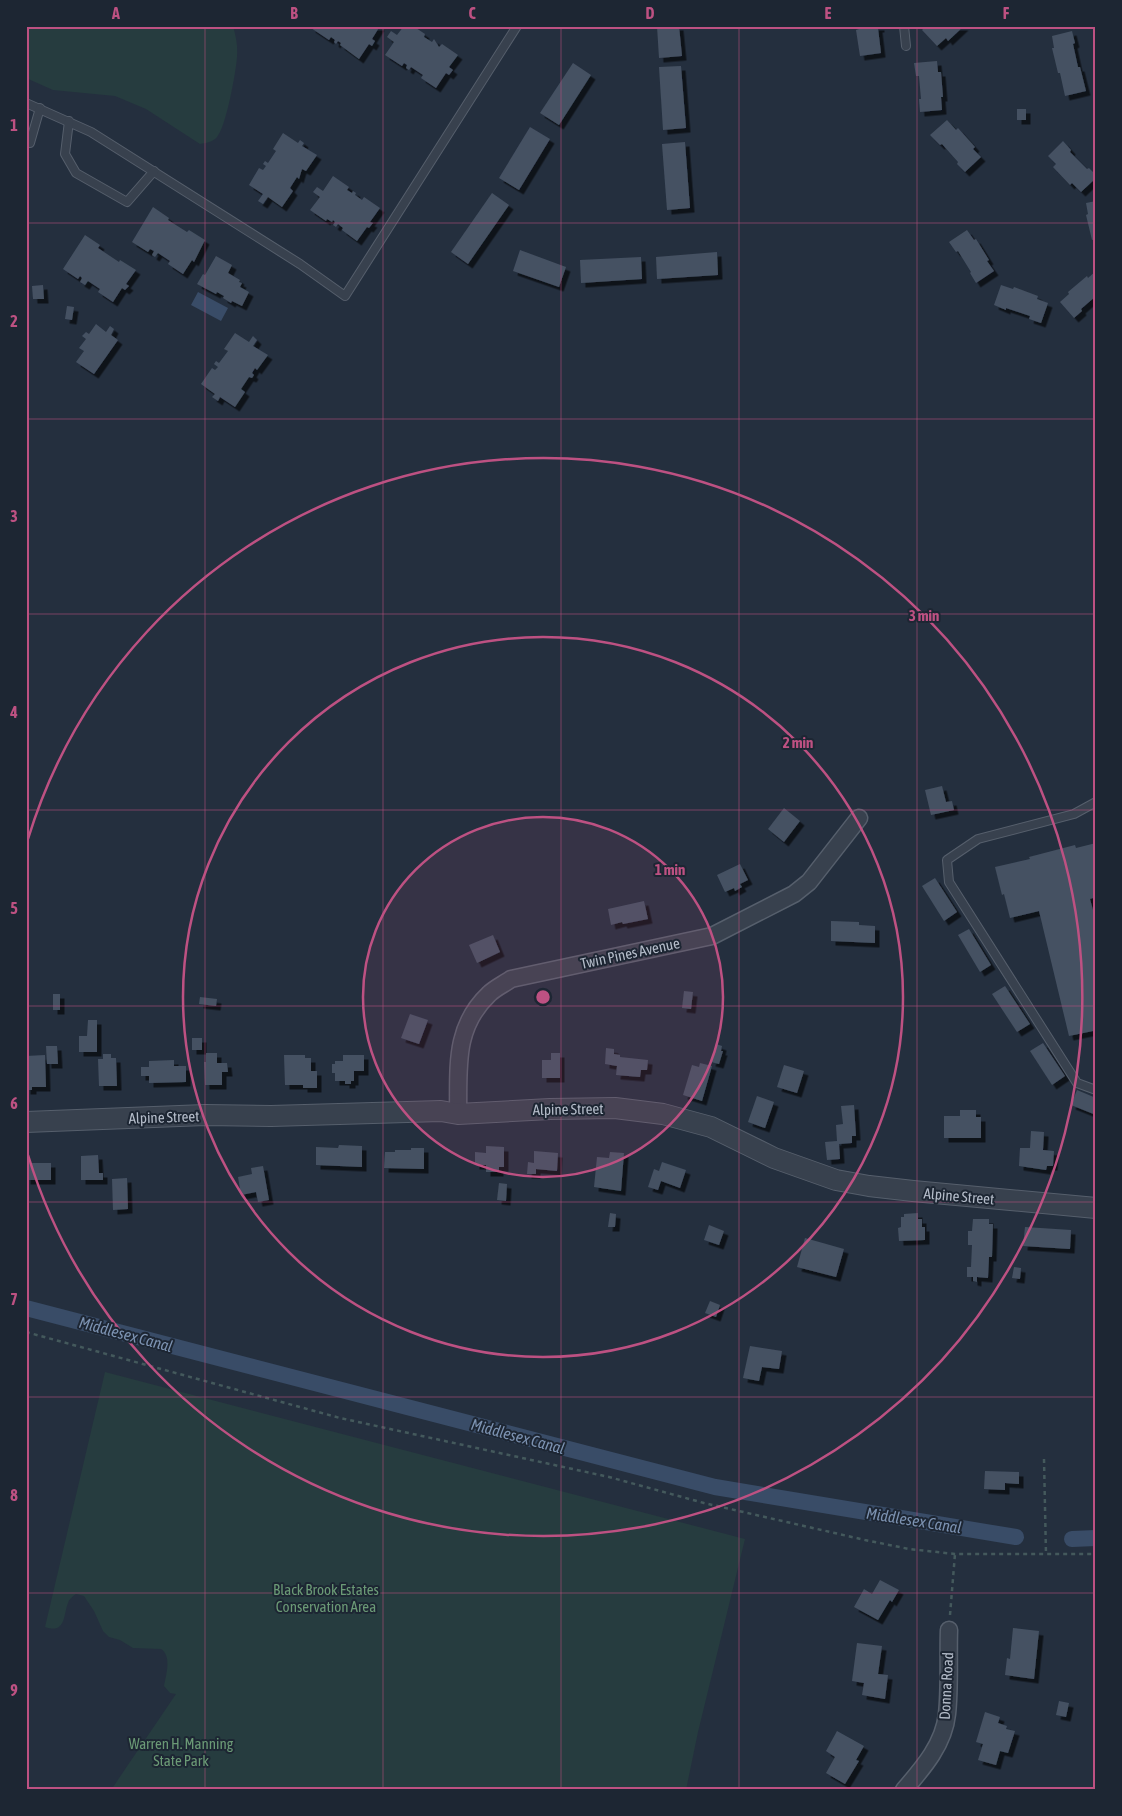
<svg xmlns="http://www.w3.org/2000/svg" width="1122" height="1816" viewBox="0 0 1122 1816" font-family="'Asap Condensed',sans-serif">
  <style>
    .green { fill: #263c3f }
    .water { fill: #394c67 }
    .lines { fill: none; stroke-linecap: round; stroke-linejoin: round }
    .canal { stroke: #394c67; stroke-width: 16 }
    .building { fill: #455162; filter: url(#shadow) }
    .service-casing { stroke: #565f6c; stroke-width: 10 }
    .minor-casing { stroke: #565f6c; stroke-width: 19 }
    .tertiary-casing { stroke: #565f6c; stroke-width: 22 }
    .path { stroke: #44595c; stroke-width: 2.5; stroke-dasharray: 4 4; stroke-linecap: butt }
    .service { stroke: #38414e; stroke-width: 8 }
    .minor { stroke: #38414e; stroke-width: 16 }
    .tertiary { stroke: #38414e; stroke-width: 20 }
    .grid { fill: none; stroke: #bd5182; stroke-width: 1; stroke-opacity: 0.55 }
    .ring { fill: none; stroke: #bd5182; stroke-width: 2.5 }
    .labels { text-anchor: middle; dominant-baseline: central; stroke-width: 4; stroke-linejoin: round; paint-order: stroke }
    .street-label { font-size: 15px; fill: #b4bcc9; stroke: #1d2633 }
    .park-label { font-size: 15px; fill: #6b9a76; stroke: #1d2633 }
    .water-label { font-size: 16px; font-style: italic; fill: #7c92b1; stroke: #1d2633 }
    .centre { fill: #bd5182; stroke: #1d2633; stroke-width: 2.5 }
    .ring-label { font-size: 15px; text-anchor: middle; font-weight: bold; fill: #bd5182; stroke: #1d2633; stroke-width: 4; stroke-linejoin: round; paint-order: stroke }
    .neatline { fill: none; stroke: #bd5182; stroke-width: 2 }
    .grid-label { font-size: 16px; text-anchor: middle; font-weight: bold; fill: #bd5182 }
  </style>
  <defs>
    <filter id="shadow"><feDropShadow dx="4.5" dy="4.5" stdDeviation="0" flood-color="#0009"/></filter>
  </defs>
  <rect width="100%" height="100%" fill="#242f3e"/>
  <g class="green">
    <path d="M 68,26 L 233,26 C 236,37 238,46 237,57 C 236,72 226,127 217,137 C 213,142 206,143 200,144 L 146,109 L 115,96 L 53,90 L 26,78 L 26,28 Z"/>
    <path d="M 105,1372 L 745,1539 L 698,1732 L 686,1790 L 111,1790 L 176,1694 L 170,1693 L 164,1686 C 166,1675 172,1656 161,1649 L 133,1648 L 120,1640 L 109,1637 L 103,1631 L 94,1611 L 84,1596 L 76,1594 C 72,1597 69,1599 68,1603 C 63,1616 66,1634 45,1627 Z"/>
  </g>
  <polygon class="water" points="198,292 228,308 221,321 191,305"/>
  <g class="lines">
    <g class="canal">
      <polyline points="26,1308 715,1487 1016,1537"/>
      <polyline points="1072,1539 1096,1538"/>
    </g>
  </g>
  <g class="building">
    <polygon points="312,26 380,26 372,39 375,41 372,46 369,44 359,59 340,45 341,43 338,41 336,44 334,42 335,40 331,37 329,40 311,28"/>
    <polygon points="404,26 413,26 425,34 424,37 432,42 434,39 439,47 442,44 458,55 449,67 453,70 449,75 446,73 436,88 421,78 423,75 411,67 409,70 406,68 407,65 404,63 402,66 385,55 394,42 387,37 391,31 397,35"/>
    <polygon points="657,26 679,26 682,56 659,58"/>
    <polygon points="858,26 880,26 880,28 878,28 881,53 860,56 856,30 859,29"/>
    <polygon points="926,26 964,26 948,41 946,38 937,46 922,30"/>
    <polygon points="1072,31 1075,43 1073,44 1078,67 1080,67 1086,91 1065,96 1060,73 1058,73 1052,48 1054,48 1052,36"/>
    <polygon points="937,61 938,72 941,72 943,97 941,97 942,110 920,112 919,99 921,99 919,76 916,76 914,63"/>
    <polygon points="573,63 591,75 559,125 540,113"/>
    <polygon points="681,66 686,128 663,130 659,67"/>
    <rect x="1017" y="109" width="9" height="11"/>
    <polygon points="947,120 956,130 958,128 975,147 973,149 981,157 965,172 957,164 958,162 942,144 940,145 930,135"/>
    <polygon points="530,127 550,139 519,190 499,178"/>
    <polygon points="283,133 298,143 300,140 304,143 302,146 317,155 306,171 302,169 299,179 297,177 290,188 293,191 282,207 268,197 263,204 258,201 263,194 249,185 259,168 263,170 266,166 263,164 265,161 268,163 276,151 273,149"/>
    <polygon points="1063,141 1071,150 1070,152 1087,169 1089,168 1096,175 1096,178 1081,192 1072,183 1070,185 1053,167 1056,164 1048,156"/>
    <polygon points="685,142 690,208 667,210 662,144"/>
    <polygon points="333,176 349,187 347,190 352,193 353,191 356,193 355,195 362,200 364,197 380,208 370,222 373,223 369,228 367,227 357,241 342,230 343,228 338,224 336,227 333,225 335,222 333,220 332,222 327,219 326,221 310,210 320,197 313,192 317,187 323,191"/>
    <polygon points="492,193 509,205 468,264 451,252"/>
    <polygon points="1096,201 1096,239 1092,240 1086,215 1088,214 1086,203"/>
    <polygon points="153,207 169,218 168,220 187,232 189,230 205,240 194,262 192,260 183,274 168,264 170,261 158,253 155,257 152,255 154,251 150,249 148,252 132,242"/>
    <polygon points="967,230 974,240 976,239 989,260 987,261 994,271 976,283 970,273 971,272 958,251 956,252 949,242"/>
    <polygon points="85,235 100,245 98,248 119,262 120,260 136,270 126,284 129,286 125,290 122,288 113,302 98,292 100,289 88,281 85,285 80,282 82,278 80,276 78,279 63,269"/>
    <polygon points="520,250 566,267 559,287 513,271"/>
    <polygon points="717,252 718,275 657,279 656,257"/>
    <polygon points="216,256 232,265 228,273 240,280 239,282 242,283 240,287 249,292 242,306 232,301 231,303 223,298 224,296 217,292 216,294 197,284 203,274 205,275"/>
    <polygon points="641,257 642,279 581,283 580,260"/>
    <polygon points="1096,271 1096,296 1081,309 1082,311 1074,318 1060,302 1069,294 1068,292 1087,276 1088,278"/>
    <polygon points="43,285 44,299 33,299 32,286"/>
    <polygon points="1001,285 1013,289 1014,287 1038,296 1037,299 1048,303 1041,323 1029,319 1030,316 1006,308 1006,310 994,305"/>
    <polygon points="67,306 74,307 72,320 65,319"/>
    <polygon points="96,324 106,332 110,326 114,329 111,335 118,340 94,374 76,362 84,351 79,348 86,339 82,336 86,332 89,334"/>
    <polygon points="235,333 249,342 253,336 257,340 253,346 268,355 257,370 255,368 252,373 254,375 252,378 249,377 241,389 245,392 235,407 220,397 218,401 212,397 215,394 201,384 212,368 215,370 218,367 214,364 216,361 219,363 228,351 224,349"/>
    <polygon points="942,786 946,802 952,801 954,810 931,815 925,790"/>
    <polygon points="784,808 800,821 784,842 768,829"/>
    <polygon points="1096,843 1096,897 1090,899 1096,921 1096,1038 1093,1031 1069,1036 1039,911 1010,918 1004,894 1002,895 995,867 1030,859 1029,857 1075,845 1076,848"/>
    <polygon points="740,864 748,880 740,884 742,887 735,891 734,888 725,892 717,875"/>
    <polygon points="935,878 957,912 944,921 922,886"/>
    <polygon points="644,901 648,919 623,924 622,922 611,925 608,909"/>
    <polygon points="831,921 859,922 859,925 875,926 875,943 831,941"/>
    <polygon points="969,929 991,965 980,972 958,935"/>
    <polygon points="493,935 500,952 477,963 469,945"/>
    <polygon points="1005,986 1030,1024 1017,1032 992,994"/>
    <polygon points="684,991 693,992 691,1009 682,1008"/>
    <rect x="53" y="994" width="7" height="16"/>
    <polygon points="200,997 217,999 216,1006 199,1004"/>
    <polygon points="410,1014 428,1020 419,1044 401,1038"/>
    <polygon points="88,1020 97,1020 97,1052 79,1052 79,1036 87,1036"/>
    <rect x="192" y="1038" width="10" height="12"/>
    <polygon points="1043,1043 1065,1076 1052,1085 1030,1051"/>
    <polygon points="716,1044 722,1046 721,1051 723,1051 719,1064 711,1062"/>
    <polygon points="46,1046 57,1046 58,1064 47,1064"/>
    <polygon points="606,1048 614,1049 614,1054 620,1055 620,1057 648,1060 647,1070 641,1070 640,1077 616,1075 617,1066 605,1064"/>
    <polygon points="206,1053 217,1053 217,1063 227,1063 228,1072 222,1072 222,1085 205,1085 204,1062 206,1062"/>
    <polygon points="551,1053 560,1053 560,1078 542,1078 542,1060 551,1060"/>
    <polygon points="103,1054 111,1054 111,1058 116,1058 117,1086 99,1086 98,1059 103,1059"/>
    <polygon points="45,1055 46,1087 32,1087 32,1090 26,1090 26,1056"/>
    <polygon points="284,1055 305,1055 305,1058 311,1058 311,1071 317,1071 317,1088 303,1088 303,1085 285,1085"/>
    <polygon points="343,1055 364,1055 364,1071 354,1071 354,1081 351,1081 351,1084 345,1084 345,1081 335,1081 335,1073 332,1073 332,1064 335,1064 335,1061 343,1061"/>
    <polygon points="174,1060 174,1066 186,1066 186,1082 149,1083 149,1076 141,1076 141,1067 149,1067 149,1061"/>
    <polygon points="700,1063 712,1066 702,1101 683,1095 692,1065 699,1067"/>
    <polygon points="784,1065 804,1071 797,1093 777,1087"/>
    <polygon points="1077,1090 1096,1098 1096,1115 1071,1105"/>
    <polygon points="757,1096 774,1102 765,1128 748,1122"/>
    <polygon points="854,1105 856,1136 852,1136 852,1143 839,1144 840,1159 827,1160 825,1142 837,1141 836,1125 843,1124 841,1106"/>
    <polygon points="960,1110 976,1110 976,1117 981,1117 981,1138 944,1138 944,1116 960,1116"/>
    <polygon points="1031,1131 1044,1132 1043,1150 1054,1151 1053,1166 1047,1166 1046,1170 1019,1166 1020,1148 1030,1148"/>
    <polygon points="339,1145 362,1146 362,1167 316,1165 316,1147 338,1148"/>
    <polygon points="486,1146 504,1147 504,1167 499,1167 499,1172 486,1172 486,1165 475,1165 475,1152 486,1153"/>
    <polygon points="411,1148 424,1148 424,1169 384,1168 385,1152 395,1152 395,1150 411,1150"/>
    <polygon points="534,1151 558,1153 557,1171 536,1169 536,1174 527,1174 528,1162 534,1163"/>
    <polygon points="610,1152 624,1153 621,1191 594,1187 597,1157 609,1158"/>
    <polygon points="98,1155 99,1173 103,1173 103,1180 81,1180 81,1156"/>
    <polygon points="662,1162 686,1170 680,1188 661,1181 658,1190 648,1187 654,1169 659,1171"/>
    <rect x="26" y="1163" width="25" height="17"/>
    <polygon points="263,1166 269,1200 258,1202 256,1192 241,1195 238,1177 252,1174 251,1168"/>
    <polygon points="127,1178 128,1209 113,1210 112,1179"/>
    <polygon points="499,1183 507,1184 506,1201 497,1200"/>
    <polygon points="610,1213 616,1214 615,1227 608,1227"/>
    <polygon points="918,1213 918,1219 922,1219 922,1227 925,1227 925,1240 899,1241 898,1228 901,1227 901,1217 904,1217 904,1214"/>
    <polygon points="973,1219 989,1219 989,1224 993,1224 992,1257 989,1257 988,1278 977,1277 977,1282 973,1281 973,1277 967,1277 967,1267 971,1267 972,1245 968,1245 968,1231 972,1231"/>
    <polygon points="709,1225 724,1231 719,1245 704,1240"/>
    <polygon points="1025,1227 1071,1230 1070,1249 1023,1246"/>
    <polygon points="805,1238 844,1249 836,1277 797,1267"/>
    <polygon points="1014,1267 1021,1268 1020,1279 1012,1278"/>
    <polygon points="710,1301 720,1305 716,1317 705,1313"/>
    <polygon points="750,1346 782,1351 779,1369 762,1367 759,1381 743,1378"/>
    <polygon points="985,1471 1019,1472 1019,1484 1005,1483 1005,1490 984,1489"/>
    <polygon points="880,1580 899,1590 892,1602 890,1600 878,1620 854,1607 864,1589 872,1594"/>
    <polygon points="1013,1628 1039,1631 1034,1679 1005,1675 1007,1658 1010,1659"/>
    <polygon points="857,1643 882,1646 878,1674 888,1675 885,1699 862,1695 864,1683 852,1681"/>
    <polygon points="1059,1701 1069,1703 1066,1717 1056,1715"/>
    <polygon points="985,1712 1000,1717 998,1723 1007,1726 1006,1729 1015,1731 1008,1753 1000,1751 996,1765 978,1760 983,1744 976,1742"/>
    <polygon points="837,1731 864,1746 856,1760 859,1761 845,1784 826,1773 835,1757 826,1751"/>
  </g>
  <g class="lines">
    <defs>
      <g id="service">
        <polyline points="904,26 906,46"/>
        <polyline points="26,103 91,132 300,264 345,296 517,26"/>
        <polyline points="69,121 65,154 76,173 127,202 154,171"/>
        <polyline points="26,143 30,143 40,108"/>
        <polyline points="1096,802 1074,814 978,839 947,860 949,882 1077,1083 1096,1090"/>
      </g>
      <g id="minor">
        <path d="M 458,1114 C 459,1069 453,1028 489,994 C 495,988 504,984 511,979 L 712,936 L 794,894 L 809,882 L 859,818"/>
        <path d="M 904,1790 C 923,1768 944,1744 947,1714 C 950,1687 948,1657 949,1630"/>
      </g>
      <polyline id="tertiary" points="26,1122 205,1115 271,1116 441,1111 458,1114 550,1109 615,1108 663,1114 711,1127 774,1158 836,1180 869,1186 913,1191 1096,1208"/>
    </defs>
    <use href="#service" class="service-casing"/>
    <use href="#minor" class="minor-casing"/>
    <use href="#tertiary" class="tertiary-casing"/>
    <g class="path">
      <polyline points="26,1332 340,1418 609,1477 704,1503 865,1540 909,1549 955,1554 1096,1554"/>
      <polyline points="1044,1459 1046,1555"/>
      <polyline points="950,1615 955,1554"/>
    </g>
    <use href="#service" class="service"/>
    <use href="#minor" class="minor"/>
    <use href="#tertiary" class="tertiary"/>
  </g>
  <path class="grid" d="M 205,26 L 205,1790M 383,26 L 383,1790M 561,26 L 561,1790M 739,26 L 739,1790M 917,26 L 917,1790M 26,223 L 1096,223M 26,419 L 1096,419M 26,614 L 1096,614M 26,810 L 1096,810M 26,1006 L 1096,1006M 26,1202 L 1096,1202M 26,1397 L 1096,1397M 26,1593 L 1096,1593"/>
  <circle cx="543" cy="997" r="180" fill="#bd5182" fill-opacity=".12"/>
  <g class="ring">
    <circle cx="543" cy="997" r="180"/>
    <circle cx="543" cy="997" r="360"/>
    <path d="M28 839A539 539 0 1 1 28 1155"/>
  </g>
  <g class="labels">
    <g class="street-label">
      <text transform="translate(630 953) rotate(-12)">Twin Pines Avenue</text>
      <text transform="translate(568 1109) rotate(-1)">Alpine Street</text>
      <text transform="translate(164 1117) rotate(-2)">Alpine Street</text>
      <text transform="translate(959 1196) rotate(5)">Alpine Street</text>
      <text transform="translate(946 1686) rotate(-87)">Donna Road</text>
    </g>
    <g class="park-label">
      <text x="326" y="1589">Black Brook Estates<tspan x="326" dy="17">Conservation Area</tspan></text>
      <text x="181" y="1743">Warren H. Manning<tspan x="181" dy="17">State Park</tspan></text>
    </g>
    <g class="water-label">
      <text transform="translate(126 1334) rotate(15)">Middlesex Canal</text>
      <text transform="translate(518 1436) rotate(15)">Middlesex Canal</text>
      <text transform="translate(914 1520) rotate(9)">Middlesex Canal</text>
    </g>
  </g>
  <circle cx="543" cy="997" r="8" class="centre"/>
  <g class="ring-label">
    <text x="924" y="621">3 min</text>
    <text x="798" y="748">2 min</text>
    <text x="670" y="875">1 min</text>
  </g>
  <rect width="1122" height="1816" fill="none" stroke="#1d2633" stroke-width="55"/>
  <rect x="28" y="28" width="1066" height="1760" class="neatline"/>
  <g class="grid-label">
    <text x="116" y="19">A</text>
    <text x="294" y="19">B</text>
    <text x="472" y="19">C</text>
    <text x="650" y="19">D</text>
    <text x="828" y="19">E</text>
    <text x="1006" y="19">F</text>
    <text x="14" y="131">1</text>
    <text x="14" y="327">2</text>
    <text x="14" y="522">3</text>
    <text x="14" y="718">4</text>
    <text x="14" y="914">5</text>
    <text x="14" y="1109">6</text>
    <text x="14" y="1305">7</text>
    <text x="14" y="1501">8</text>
    <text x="14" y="1696">9</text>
  </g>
</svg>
